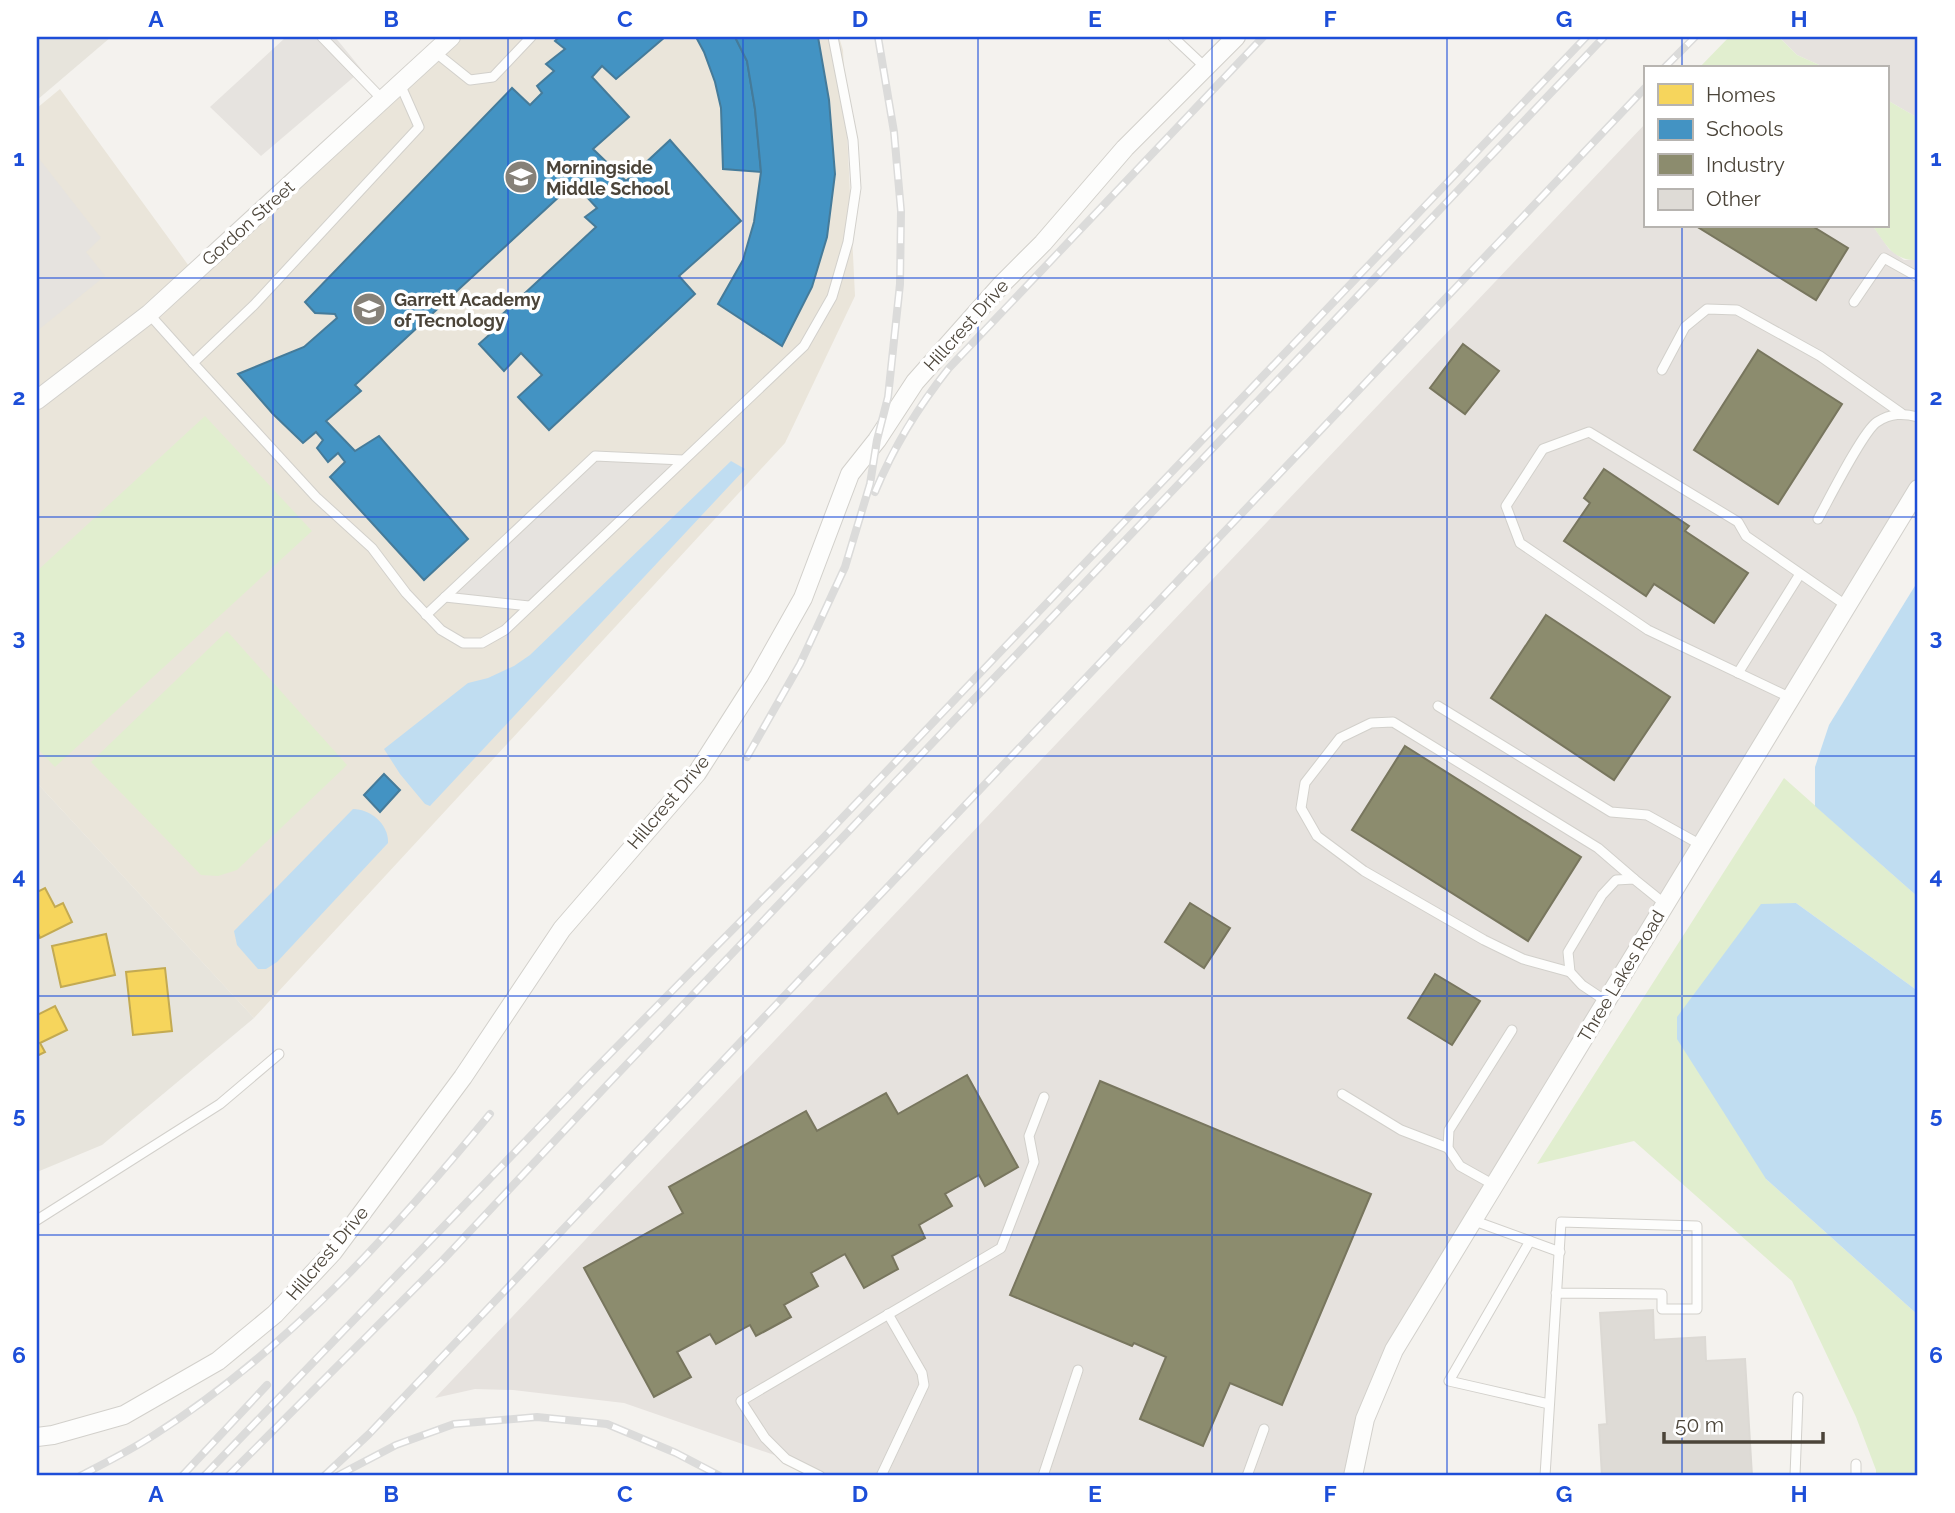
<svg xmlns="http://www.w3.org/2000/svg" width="1955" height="1513" viewBox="0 0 1955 1513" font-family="Raleway,sans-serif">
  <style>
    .residential { fill: #e7e4dc }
    .industrial { fill: #e6e2de }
    .education { fill: #eae5da }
    .green { fill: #e1eecf }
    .parking { fill: #e6e3df }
    .water { fill: #c0ddf1 }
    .homes { fill: #f6d55c; stroke: #c3aa52; stroke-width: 2 }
    .schools { fill: #4393c3; stroke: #457b9a; stroke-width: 2 }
    .industry { fill: #8c8c6e; stroke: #78765e; stroke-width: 2 }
    .building { fill: #dedbd6; stroke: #dcd9d4; stroke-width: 2 }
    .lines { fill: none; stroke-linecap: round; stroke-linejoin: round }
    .lane-casing { stroke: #d2d0cb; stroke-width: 11 }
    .street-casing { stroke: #d2d0cb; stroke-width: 20 }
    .lane { stroke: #fdfdfc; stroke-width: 9 }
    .street { stroke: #fdfdfc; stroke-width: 18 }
    .rail-casing { stroke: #dbdbda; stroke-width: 8 }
    .rail { stroke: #fff; stroke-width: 5; stroke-dasharray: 16; stroke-linecap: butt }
    .grid { fill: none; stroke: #1d4ed8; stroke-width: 2; stroke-opacity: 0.55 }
    .labels { text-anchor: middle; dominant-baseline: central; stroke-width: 7; stroke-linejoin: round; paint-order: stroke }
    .poi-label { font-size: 18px; font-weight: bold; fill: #4b4439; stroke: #fff; text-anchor: start }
    .street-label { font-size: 18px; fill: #4b4439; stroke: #fff }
    .neatline { fill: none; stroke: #1d4ed8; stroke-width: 2.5 }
    .grid-label { font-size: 23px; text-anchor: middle; font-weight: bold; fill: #1d4ed8 }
  </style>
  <rect width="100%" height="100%" fill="#f4f2ee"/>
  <g class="residential">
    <polygon points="37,37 111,37 37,100"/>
    <polygon points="37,783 254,1018 102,1145 37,1172"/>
  </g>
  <g class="industrial">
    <polygon points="1779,37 1918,37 1918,118 1887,100 1887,68 1826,68 1797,55"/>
    <polygon points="1645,124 1645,226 1873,226 1889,249 1904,260 1918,260 1918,489 1394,1350 1353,1476 822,1476 786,1459 624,1403 513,1390 475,1389 435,1398"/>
  </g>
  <polygon class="education" points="451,37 839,37 843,50 855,296 785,443 254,1018 37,783 37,108 60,89 194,273"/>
  <g class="green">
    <polygon points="1729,37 1779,37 1797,55 1826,68 1699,68"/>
    <path d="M 1887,100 L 1918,118 L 1918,260 C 1893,261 1886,245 1873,226 L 1887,226 Z"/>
    <polygon points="205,416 312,531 55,767 37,748 37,571"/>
    <polygon points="227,631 347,765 237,870 218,876 201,875 91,762"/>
    <polygon points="1784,778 1918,897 1918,991 1796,903 1766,1179 1918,1315 1918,1476 1876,1476 1876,1470 1856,1417 1792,1281 1634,1141 1537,1164"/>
  </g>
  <g class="parking">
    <polygon points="286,37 335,37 362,70 261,156 210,107"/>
    <polygon points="37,156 101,238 86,252 105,276 37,331"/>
    <polygon points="595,456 683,460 529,606 445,597"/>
  </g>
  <g class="water">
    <polygon points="731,461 745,469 430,806 425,804 400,774 384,749 468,683 488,678 514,666 530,655"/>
    <polygon points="1918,581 1918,897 1815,806 1815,767 1829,725"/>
    <path d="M 353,809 C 371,809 389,825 388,843 L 277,962 L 266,969 L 258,969 L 237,945 L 234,931 Z"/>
    <polygon points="1796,903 1918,991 1918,1315 1766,1179 1677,1039 1677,1017 1761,904"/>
  </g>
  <g class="homes">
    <polygon points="45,888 55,907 63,903 72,922 40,938 37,931 37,892"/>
    <polygon points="106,934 115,975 61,987 52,946"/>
    <polygon points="165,968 172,1031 133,1035 126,972"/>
    <polygon points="55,1006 67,1030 40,1043 45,1052 37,1056 37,1015"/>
  </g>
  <g class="schools">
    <polygon points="559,37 665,37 616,79 602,66 592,77 629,117 593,149 626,181 670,140 741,221 679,276 695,294 549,430 518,397 542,375 521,353 504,371 479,344 498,327 494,322 596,227 585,217 597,208 574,183 355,385 361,391 326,421 355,451 379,436 468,539 424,580 330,477 345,462 338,453 328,462 317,448 323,440 316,432 303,443 273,414 238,374 304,347 337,318 335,314 315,313 305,302 512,88 530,105 542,93 537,86 554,71 546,64 565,49 555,41"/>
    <polygon points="696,37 735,37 747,61 755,109 761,172 723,169 721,108 715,82 704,52"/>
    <polygon points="735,37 818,37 829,100 835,174 827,237 812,287 782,346 718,304 743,260 754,222 761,172 755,109 747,61"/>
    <polygon points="384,774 400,790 380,812 364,795"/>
  </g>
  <g class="industry">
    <polygon points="1696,226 1812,226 1848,248 1816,300"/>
    <polygon points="1463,344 1499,371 1465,414 1430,388"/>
    <polygon points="1758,350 1842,404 1778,504 1694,450"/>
    <polygon points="1604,469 1689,526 1685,531 1748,573 1714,623 1654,584 1646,596 1564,541 1590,503 1584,498"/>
    <polygon points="1546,615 1670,697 1614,780 1491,698"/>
    <polygon points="1405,746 1581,857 1528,941 1352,830"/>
    <polygon points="1190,903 1230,928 1204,968 1165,942"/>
    <polygon points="1435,974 1480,1001 1452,1045 1408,1018"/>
    <polygon points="967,1075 1018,1167 985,1186 979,1175 945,1194 952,1206 919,1225 925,1238 892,1256 898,1269 864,1288 845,1254 811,1273 818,1286 784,1305 791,1317 756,1336 750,1325 716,1344 710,1334 677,1352 691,1377 654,1397 584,1268 683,1213 669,1187 806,1111 817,1131 886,1093 898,1114"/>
    <polygon points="1100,1081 1371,1194 1282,1405 1230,1383 1203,1446 1140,1419 1166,1357 1134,1343 1132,1346 1010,1295"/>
  </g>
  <polygon class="building" points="1653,1310 1654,1340 1705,1337 1706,1361 1745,1359 1752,1476 1602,1476 1599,1425 1607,1424 1600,1313"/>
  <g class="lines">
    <defs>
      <g id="lane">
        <polyline points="322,37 383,100"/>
        <polyline points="1173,37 1206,68"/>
        <polyline points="435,52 470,80 493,77 531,37"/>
        <polyline points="1854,302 1884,258 1918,277"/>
        <polyline points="149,314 193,363 254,305 419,127 400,84"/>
        <polyline points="193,363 316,497 372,548 406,593 441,630 463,643 482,643 505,630 804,346 832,297 848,242 856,188 853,140 833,37"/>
        <polyline points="1662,370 1685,327 1707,309 1737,310 1820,356 1901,413"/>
        <path d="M 1818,519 C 1828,501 1863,431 1877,422 C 1891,413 1903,413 1918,417"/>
        <polyline points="445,597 529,606"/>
        <polyline points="426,615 595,456 683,460"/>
        <polyline points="1738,673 1800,574"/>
        <polyline points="1791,698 1648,630 1520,543 1506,506 1543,449 1589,432 1738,522 1746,536 1847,606"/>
        <polyline points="1438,706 1611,812 1647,815 1701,845"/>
        <polyline points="1570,972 1523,959 1484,940 1364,871 1317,836 1301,808 1305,783 1340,738 1371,723 1393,722 1598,848 1634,879"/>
        <polyline points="1606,1001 1582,985 1570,972 1568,952 1602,895 1616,880 1634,879 1665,904"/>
        <polyline points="1342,1094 1401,1130 1448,1148"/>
        <polyline points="1494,1185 1460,1166 1448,1148 1449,1130 1512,1030"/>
        <polyline points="37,1220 220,1104 279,1054"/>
        <polyline points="1472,1220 1560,1252"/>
        <polyline points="1530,1241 1449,1381 1549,1404"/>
        <polyline points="1856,1464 1856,1476"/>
        <polyline points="820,1476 786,1459 765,1438 741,1401 1001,1248 1034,1162 1029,1136 1044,1097"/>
        <polyline points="881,1476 924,1385 922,1373 888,1314"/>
        <polyline points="1043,1476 1078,1370"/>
        <polyline points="1247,1476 1264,1429"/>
        <polyline points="1545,1476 1561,1222 1697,1226 1697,1309 1662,1309 1662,1294 1556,1293"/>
        <polyline points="1795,1476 1798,1397"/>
      </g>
      <g id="street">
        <polyline points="37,400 149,314 451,37"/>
        <polyline points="37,1437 53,1435 124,1415 218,1361 275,1314 333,1252 463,1077 562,929 697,773 759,676 803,598 850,474 877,440 915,382 1002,284 1043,243 1125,148 1236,37"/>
        <polyline points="1353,1476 1365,1419 1394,1350 1918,489"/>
      </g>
    </defs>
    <use href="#lane" class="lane-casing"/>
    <use href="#street" class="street-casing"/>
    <use href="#lane" class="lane"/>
    <use href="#street" class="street"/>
    <defs>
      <g id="rail">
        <polyline points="1664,68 1695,37"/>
        <path d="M 875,492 C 894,446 918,407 949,368 L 1263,37"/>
        <polyline points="747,757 800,664 845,567 870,484 877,440 888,397 900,284 901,211 894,132 878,37"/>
        <path d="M 80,1476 C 105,1463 131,1450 154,1435 C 285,1352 392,1233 490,1114"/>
        <polyline points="182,1476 267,1385"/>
        <polyline points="204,1476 592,1072 824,837 1586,37"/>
        <polyline points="228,1476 442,1261 608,1084 1604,37"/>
        <polyline points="324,1476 369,1434 1645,88"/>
        <polyline points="337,1476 396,1445 454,1424 537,1417 607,1424 676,1453 720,1476"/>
      </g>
    </defs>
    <use href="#rail" class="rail-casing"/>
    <use href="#rail" class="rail"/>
  </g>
  <path class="grid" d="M 273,37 L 273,1476M 508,37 L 508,1476M 743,37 L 743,1476M 978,37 L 978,1476M 1212,37 L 1212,1476M 1447,37 L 1447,1476M 1682,37 L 1682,68M 1682,226 L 1682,1476M 37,278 L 1918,278M 37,517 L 1918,517M 37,756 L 1918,756M 37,996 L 1918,996M 37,1235 L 1918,1235"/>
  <defs>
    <symbol id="school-disc" viewBox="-11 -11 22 22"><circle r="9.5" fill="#868178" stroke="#fff"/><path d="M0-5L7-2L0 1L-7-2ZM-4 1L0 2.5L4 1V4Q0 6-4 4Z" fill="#fff"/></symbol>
  </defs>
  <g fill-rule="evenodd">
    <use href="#school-disc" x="502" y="158" width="38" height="38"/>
    <use href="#school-disc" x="350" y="290" width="38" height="38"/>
  </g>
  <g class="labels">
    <g class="poi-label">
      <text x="546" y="167">Morningside<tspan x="546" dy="21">Middle School</tspan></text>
      <text x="394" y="299">Garrett Academy<tspan x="394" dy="21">of Tecnology</tspan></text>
    </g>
    <g class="street-label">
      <text transform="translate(248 223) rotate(-42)">Gordon Street</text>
      <text transform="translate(966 325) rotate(-48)">Hillcrest Drive</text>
      <text transform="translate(668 802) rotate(-50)">Hillcrest Drive</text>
      <text transform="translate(1621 976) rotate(-59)">Three Lakes Road</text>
      <text transform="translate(327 1253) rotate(-50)">Hillcrest Drive</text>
    </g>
  </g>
  <rect width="1955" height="1513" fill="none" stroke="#ffffff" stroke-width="77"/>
  <rect x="1644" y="66" width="245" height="161" fill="#ffffff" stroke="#b7b4b0" stroke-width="2"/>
  <rect x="1658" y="84" width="35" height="21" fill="#f6d55c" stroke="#b7b4b0" stroke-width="2"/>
  <text x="1706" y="102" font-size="21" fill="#4b4439">Homes</text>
  <rect x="1658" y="119" width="35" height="21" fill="#4393c3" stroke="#b7b4b0" stroke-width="2"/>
  <text x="1706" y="136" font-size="21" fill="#4b4439">Schools</text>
  <rect x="1658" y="154" width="35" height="21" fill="#8c8c6e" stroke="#b7b4b0" stroke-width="2"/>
  <text x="1706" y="172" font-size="21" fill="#4b4439">Industry</text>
  <rect x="1658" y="189" width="35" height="21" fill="#dedbd6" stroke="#b7b4b0" stroke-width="2"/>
  <text x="1706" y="206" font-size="21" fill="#4b4439">Other</text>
  <path d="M1664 1432v10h159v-10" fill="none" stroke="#4b4439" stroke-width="3.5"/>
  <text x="1675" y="1432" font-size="21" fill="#4b4439" stroke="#ffffff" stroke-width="5" paint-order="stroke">50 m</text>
  <rect x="38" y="38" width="1878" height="1436" class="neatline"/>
  <g class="grid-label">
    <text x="156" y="27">A</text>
    <text x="391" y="27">B</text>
    <text x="625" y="27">C</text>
    <text x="860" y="27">D</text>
    <text x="1095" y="27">E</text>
    <text x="1330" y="27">F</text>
    <text x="1564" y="27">G</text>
    <text x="1799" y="27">H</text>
    <text x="19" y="166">1</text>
    <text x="1936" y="166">1</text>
    <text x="19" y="405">2</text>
    <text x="1936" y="405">2</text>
    <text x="19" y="645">3</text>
    <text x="1936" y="645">3</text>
    <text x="19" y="884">4</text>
    <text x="1936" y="884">4</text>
    <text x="19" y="1123">5</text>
    <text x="1936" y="1123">5</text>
    <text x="19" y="1363">6</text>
    <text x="1936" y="1363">6</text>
    <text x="156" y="1502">A</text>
    <text x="391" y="1502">B</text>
    <text x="625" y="1502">C</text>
    <text x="860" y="1502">D</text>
    <text x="1095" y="1502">E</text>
    <text x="1330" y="1502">F</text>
    <text x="1564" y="1502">G</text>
    <text x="1799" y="1502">H</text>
  </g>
</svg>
